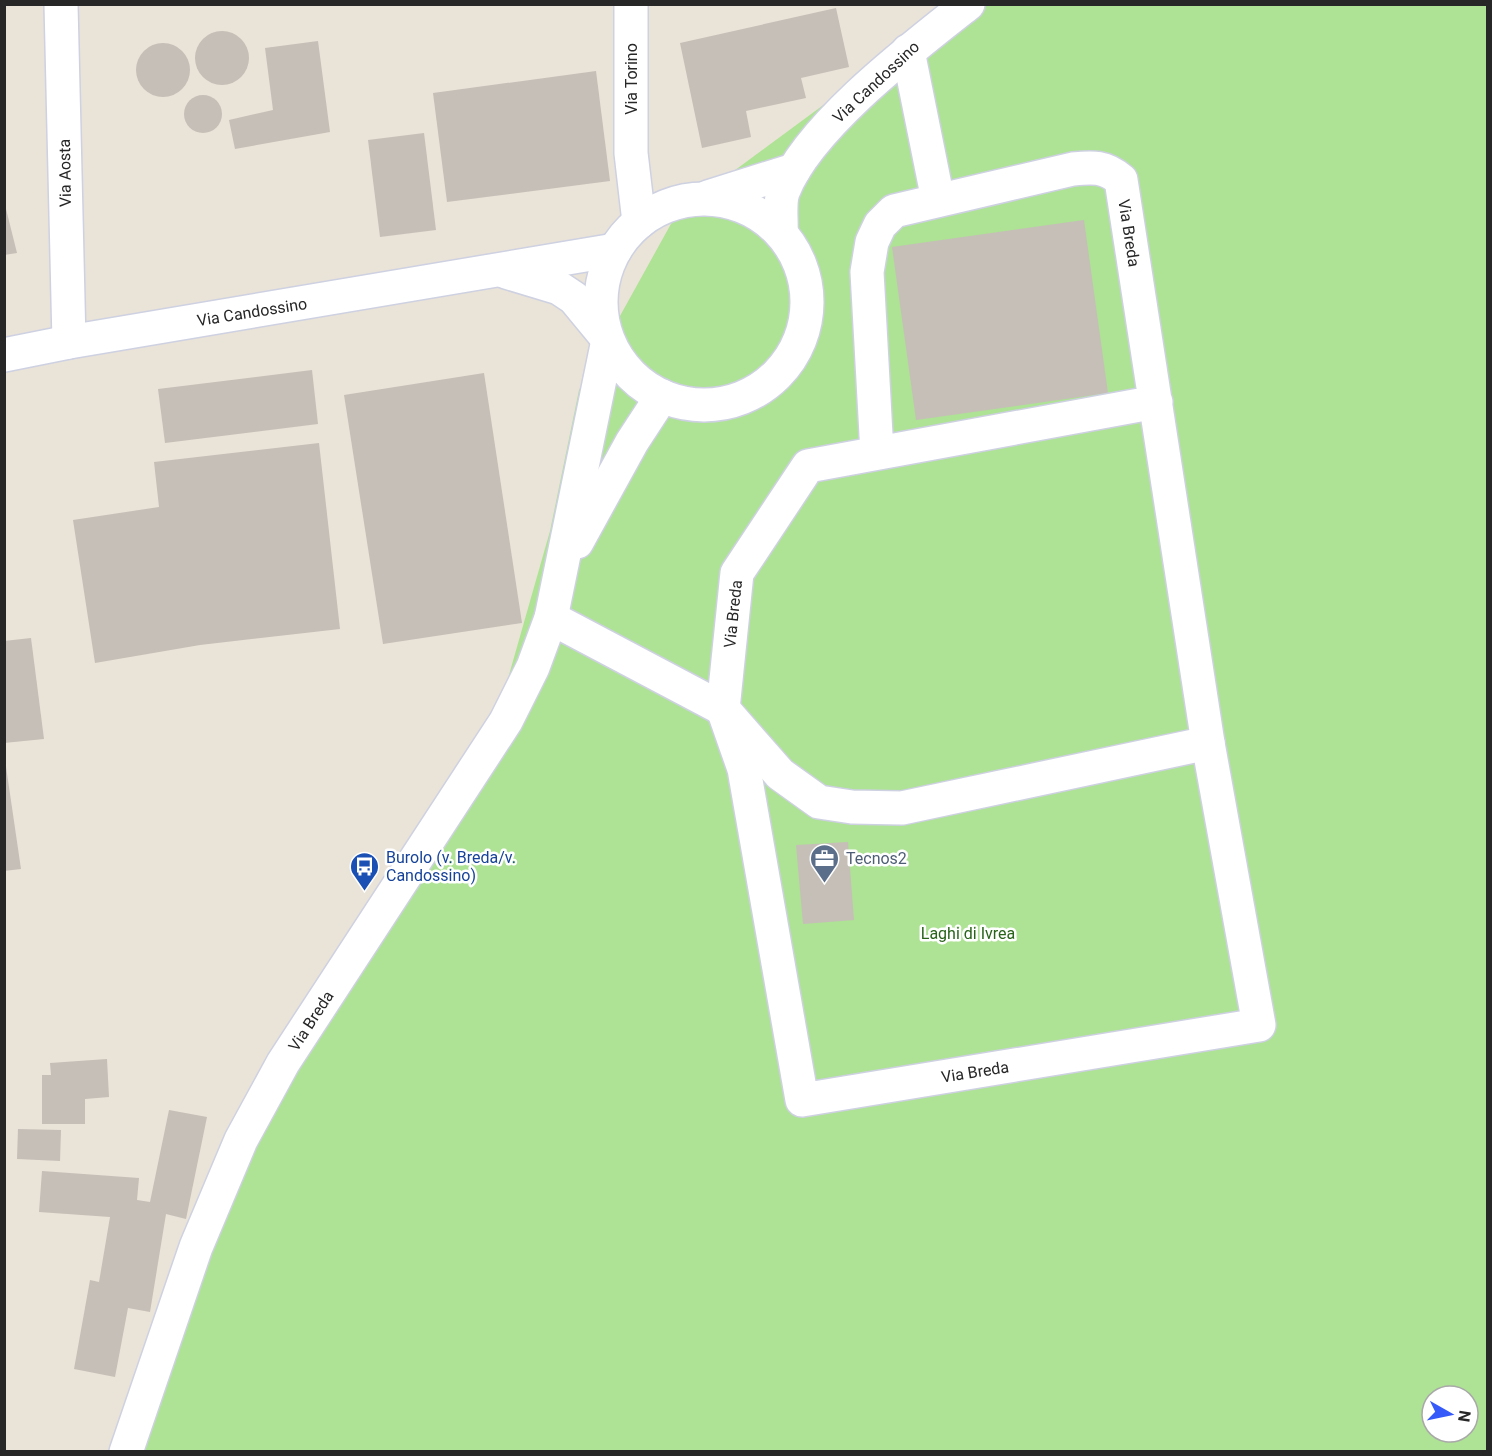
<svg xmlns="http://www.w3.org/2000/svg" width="1492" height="1456" viewBox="0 0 1492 1456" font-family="Roboto,sans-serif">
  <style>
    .green { fill: #aee294; fill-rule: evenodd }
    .building { fill: #c5bfb8 }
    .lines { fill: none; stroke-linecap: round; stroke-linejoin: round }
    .minor-casing { stroke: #ced1e1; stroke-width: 36 }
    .minor { stroke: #fff; stroke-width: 33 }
    .labels { text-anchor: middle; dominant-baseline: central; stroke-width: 5; stroke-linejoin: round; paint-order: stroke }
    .street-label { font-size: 16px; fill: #272727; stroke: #fff }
    .transit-label { font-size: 16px; fill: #164399; stroke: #fff; text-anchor: start }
    .service-label { font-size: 16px; fill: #4e5e75; stroke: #fff; text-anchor: start }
    .park-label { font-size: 16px; fill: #286319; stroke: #fff }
  </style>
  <rect width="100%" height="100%" fill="#eae3d8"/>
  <path class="green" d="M 959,5 L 1487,5 L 1487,1451 L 119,1452 L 171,1286 L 499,710 L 550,531 L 579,390 L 677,213 ZM 1432,1396 L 1468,1396 L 1468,1432 L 1432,1432 Z"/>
  <g class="building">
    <polygon points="836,8 849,67 801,78 806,98 746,111 751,137 702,148 680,43"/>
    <circle cx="222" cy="58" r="27"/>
    <polygon points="318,41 330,132 235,149 229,120 273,110 265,48"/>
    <circle cx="163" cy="70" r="27"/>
    <polygon points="596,71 610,181 447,202 433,93"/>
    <circle cx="203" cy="114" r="19"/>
    <polygon points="424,133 436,230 380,237 368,140"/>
    <polygon points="4,201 17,253 4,255"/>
    <polygon points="1084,220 1108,393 916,420 892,247"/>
    <polygon points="312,370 318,424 165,443 158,389"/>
    <polygon points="484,373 522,623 383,644 344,395"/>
    <polygon points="319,443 340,629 200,645 95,663 73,520 159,507 154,462"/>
    <polygon points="31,638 44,739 4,743 4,641"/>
    <polygon points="4,753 21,869 4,871"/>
    <polygon points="848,842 854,920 803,924 796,845"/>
    <polygon points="107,1059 109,1097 85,1099 85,1124 42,1124 42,1075 51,1075 50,1063"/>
    <polygon points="169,1110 207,1117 186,1219 166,1214 150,1312 128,1308 115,1377 74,1369 90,1280 99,1282 110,1217 39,1212 42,1171 139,1178 137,1200 150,1202"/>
    <polygon points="18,1129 61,1130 60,1161 17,1159"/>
  </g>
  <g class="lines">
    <defs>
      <g id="minor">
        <polyline points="61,4 69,342"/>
        <polyline points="631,4 631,153 639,222"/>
        <polyline points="908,51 938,200"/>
        <polyline points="708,197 794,170"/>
        <circle cx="704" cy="302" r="103"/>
        <path d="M 781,233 C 782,221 779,204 783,192 C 808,127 912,48 968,4"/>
        <polyline points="506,272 559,288 574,298 607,338"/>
        <polyline points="4,355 69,342 615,250"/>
        <path d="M 877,453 L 867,272 L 872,242 L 880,225 L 894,211 L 1073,169 C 1093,167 1105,166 1121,180 L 1208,743 L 1259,1025 L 802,1100 L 744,769 L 723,709 L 737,573 L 808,466 L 1156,402"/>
        <polyline points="577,542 632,442 662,396"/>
        <polyline points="551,618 723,709 780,774 819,802 852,807 902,808 1208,743"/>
        <polyline points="126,1452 196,1247 241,1140 283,1063 506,721 533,667 551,618 608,340"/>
      </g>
    </defs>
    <use href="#minor" class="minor-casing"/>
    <use href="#minor" class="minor"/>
  </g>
  <defs>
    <symbol id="office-pin" viewBox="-11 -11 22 30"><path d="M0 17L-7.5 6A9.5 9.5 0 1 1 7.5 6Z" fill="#5c6f8a" stroke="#fff"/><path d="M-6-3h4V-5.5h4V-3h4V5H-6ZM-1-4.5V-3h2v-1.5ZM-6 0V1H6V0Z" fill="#fff"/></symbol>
    <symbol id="bus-pin" viewBox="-11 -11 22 30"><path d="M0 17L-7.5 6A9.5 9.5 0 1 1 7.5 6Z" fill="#1a4fb4" stroke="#fff"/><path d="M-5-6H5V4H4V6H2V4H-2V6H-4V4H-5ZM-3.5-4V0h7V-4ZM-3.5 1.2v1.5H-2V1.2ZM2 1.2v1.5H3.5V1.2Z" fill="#fff"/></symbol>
  </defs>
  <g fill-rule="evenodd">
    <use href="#office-pin" x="808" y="842" width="33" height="45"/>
    <use href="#bus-pin" x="348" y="850" width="33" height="45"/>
  </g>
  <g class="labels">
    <g class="street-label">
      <text transform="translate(631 79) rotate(-90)">Via Torino</text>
      <text transform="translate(876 82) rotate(-43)">Via Candossino</text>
      <text transform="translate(65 173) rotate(-91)">Via Aosta</text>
      <text transform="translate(1129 233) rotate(81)">Via Breda</text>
      <text transform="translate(252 312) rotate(-9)">Via Candossino</text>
      <text transform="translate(733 614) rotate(-84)">Via Breda</text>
      <text transform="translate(311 1021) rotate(-57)">Via Breda</text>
      <text transform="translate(975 1072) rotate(-9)">Via Breda</text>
    </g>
    <g class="transit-label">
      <text x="386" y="857">Burolo (v. Breda/v.<tspan x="386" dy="18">Candossino)</tspan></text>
    </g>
    <g class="service-label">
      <text x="846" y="858">Tecnos2</text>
    </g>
    <g class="park-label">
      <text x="968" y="933">Laghi di Ivrea</text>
    </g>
  </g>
  <rect width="1492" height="1456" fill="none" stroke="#272727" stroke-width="12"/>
  <g transform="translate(1450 1414) rotate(99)"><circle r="28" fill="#ffffff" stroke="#a9a9a9" stroke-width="1.5"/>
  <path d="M0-4.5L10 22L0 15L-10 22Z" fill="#365afa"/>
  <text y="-9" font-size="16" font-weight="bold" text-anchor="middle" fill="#272727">N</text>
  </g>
</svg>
